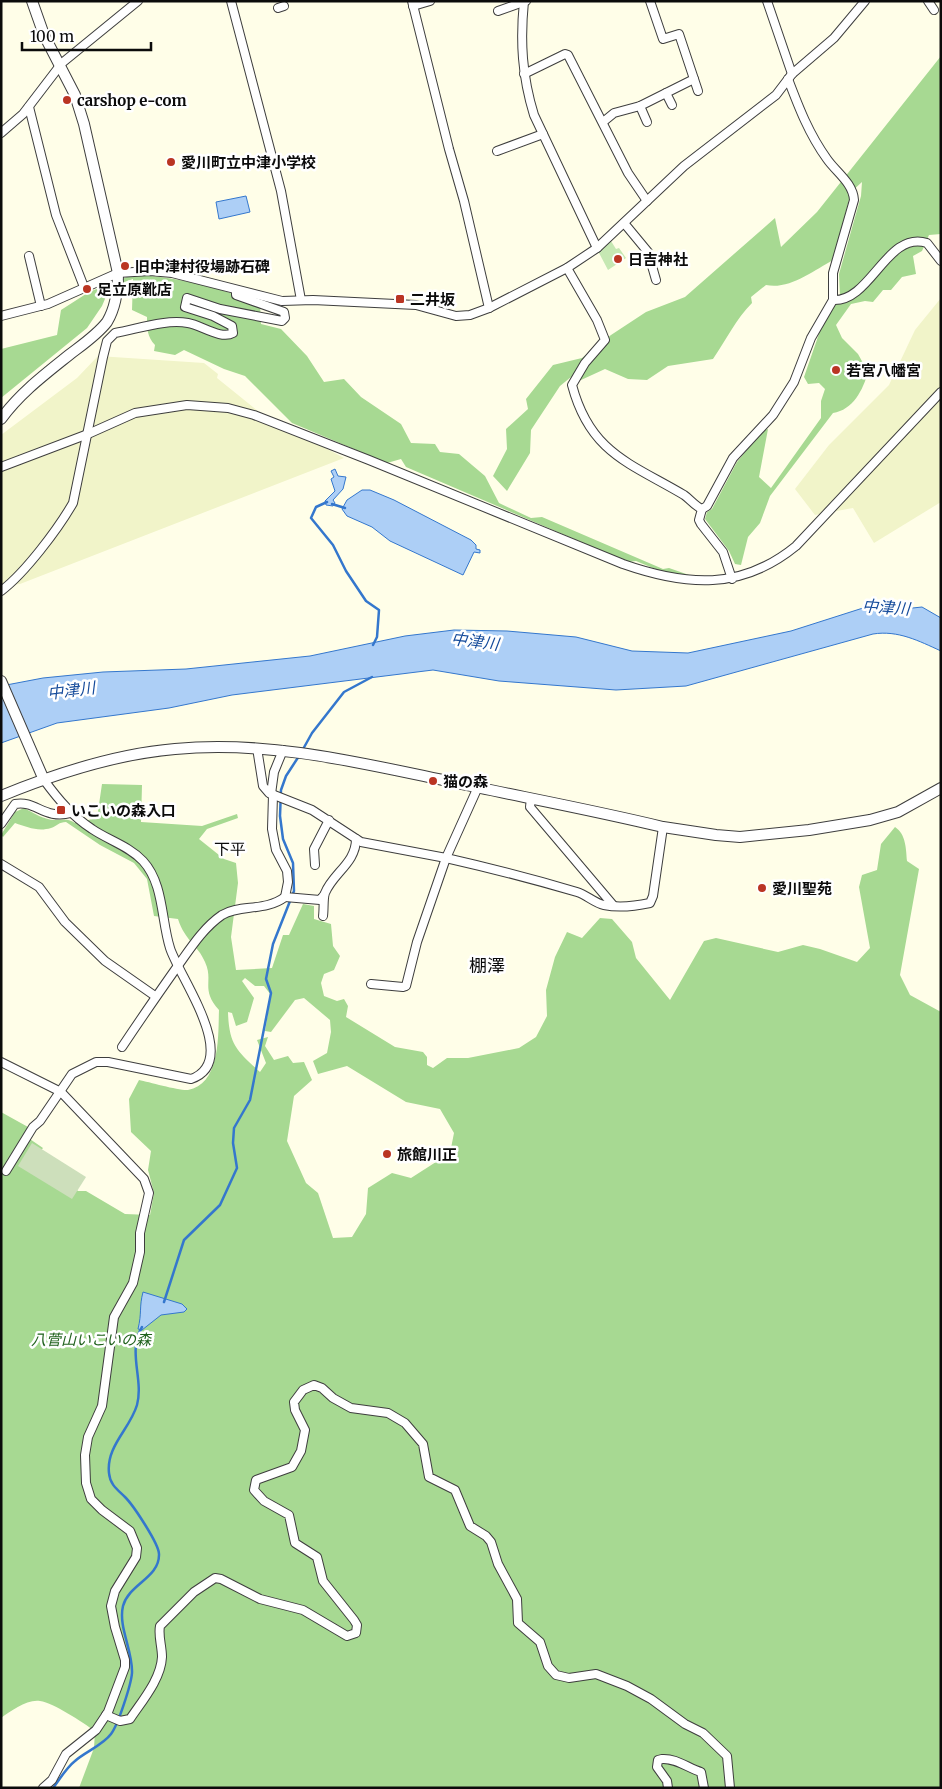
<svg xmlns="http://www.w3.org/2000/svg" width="942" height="1789" viewBox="0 0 942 1789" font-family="Merriweather,'Noto Sans JP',serif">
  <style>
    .farmland { fill: #f1f4c9 }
    .green { fill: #c6e8b3 }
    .forest { fill: #a7d992; fill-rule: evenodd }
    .cemetery { fill: #cddfbb }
    .water { fill: #adcff6; stroke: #3477cd }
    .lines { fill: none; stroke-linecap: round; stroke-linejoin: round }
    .stream { stroke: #3477cd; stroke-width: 2.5 }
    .minor-casing { stroke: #3e3e3e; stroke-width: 10 }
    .tertiary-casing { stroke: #3e3e3e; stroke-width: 12 }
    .minor { stroke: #fff; stroke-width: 8 }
    .tertiary { stroke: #fff; stroke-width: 10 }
    .poi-dot { fill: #ba3523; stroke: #fff; stroke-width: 2 }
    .labels { text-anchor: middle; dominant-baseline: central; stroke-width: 5; stroke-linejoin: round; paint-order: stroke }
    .poi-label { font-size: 15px; font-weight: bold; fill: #0b0b0b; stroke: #fff; text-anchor: start }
    .park-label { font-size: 15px; font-style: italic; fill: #1f611c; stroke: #fff }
    .water-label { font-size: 16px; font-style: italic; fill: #154b9b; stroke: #fff }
    .neighbourhood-label { font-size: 16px; fill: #0b0b0b; stroke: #fff }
    .quarter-label { font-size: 18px; fill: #0b0b0b; stroke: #fff }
  </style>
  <rect width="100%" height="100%" fill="#fffee8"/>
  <g class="farmland">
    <polygon points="941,298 941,502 874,543 853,508 815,515 795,489 829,445 889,385 915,330"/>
    <polygon points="98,356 204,363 218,374 217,378 280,429 318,444 344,458 20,584 1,586 1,435 77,378"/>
  </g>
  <polygon class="green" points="611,241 616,249 619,248 626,258 608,270 598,251"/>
  <g class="forest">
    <path d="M 941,56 L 941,234 L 929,235 L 922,251 L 913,256 L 916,274 L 902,277 L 891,290 L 883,290 L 873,302 L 865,301 L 851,304 L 836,325 L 842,338 L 858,354 L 868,372 C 863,390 853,410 833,413 L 770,496 L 760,523 L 748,537 L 741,565 L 735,564 L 729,551 L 705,519 L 707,512 L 712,509 L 737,462 L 762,431 L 768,429 L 759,477 L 771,488 L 821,418 L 821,401 L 825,389 L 819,383 L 808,384 L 804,377 L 821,328 L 840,296 L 839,274 L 861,196 L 862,182 L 851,192 L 833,260 C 813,271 789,290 766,285 L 751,297 L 752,303 C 736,319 726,340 713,359 L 668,366 L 647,380 L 628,379 L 605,369 L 581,380 L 571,377 L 560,386 L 531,430 L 530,453 L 507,491 L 493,476 L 507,449 L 506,429 L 528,409 L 526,399 L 553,365 L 582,358 L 611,335 L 646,312 L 685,297 L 775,218 L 781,247 L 817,212 Z"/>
    <path d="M 132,275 C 177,276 218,288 260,303 L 261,324 L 281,329 L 307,356 L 324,382 L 344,379 L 361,397 L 401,424 L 411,443 L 435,444 L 440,452 L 459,454 L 485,476 L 499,503 L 531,518 L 542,517 L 663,569 L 669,568 L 689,575 L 686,577 L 660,571 L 636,561 L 628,562 L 406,467 L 401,459 L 387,463 L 292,423 L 245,376 L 224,369 L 184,350 L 175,355 L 154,351 L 155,345 C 147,337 147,328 147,317 L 132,310 L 133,279 L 110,287 L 102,306 L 87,328 L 1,398 L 1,349 L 57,335 L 61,310 L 89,292 Z"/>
    <path d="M 102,784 L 142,785 L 141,822 L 202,826 L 237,814 L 238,818 L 207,829 L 199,839 L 224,859 L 236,863 L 238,883 L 231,937 L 236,970 L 272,968 L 283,935 L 289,935 L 303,904 L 314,906 L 314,919 L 331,924 L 333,946 L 340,956 L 334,970 L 324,974 L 321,983 L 324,996 L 337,1001 L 344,999 L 348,1006 L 346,1017 L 395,1047 L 423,1052 L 427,1057 L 427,1065 L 433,1068 L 447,1058 L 468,1058 L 519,1048 L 536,1037 L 547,1016 L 546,990 L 555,957 L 567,932 L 582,938 L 600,918 L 612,919 L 632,942 L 636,958 L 670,1000 L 704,941 L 716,938 L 778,952 L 803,945 L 820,949 L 857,962 L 870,948 L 859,887 L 862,875 L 877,870 L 881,844 L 895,827 C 906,834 906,849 907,861 L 919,869 L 900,975 L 910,995 L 941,1012 L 941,1788 L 79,1788 L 94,1748 L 95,1731 C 82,1722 54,1703 40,1701 C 27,1699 11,1711 1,1718 L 1,1112 L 28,1127 L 24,1135 L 43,1148 L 39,1153 L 78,1191 L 86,1191 L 125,1214 L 150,1215 L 154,1193 L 148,1170 L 151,1151 L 131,1132 L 129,1099 L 139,1080 C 149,1082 180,1091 188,1090 C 221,1084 218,1034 219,1010 C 200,989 214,981 205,962 C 198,945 185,941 178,919 L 154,916 L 147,879 L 134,863 L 100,845 L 66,822 C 59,822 57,826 51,828 C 38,832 27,827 15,823 L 3,837 L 1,835 L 15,812 L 24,808 C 34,813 44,820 55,820 C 64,820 67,818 75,823 L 97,818 ZM 245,978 L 255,986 L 264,986 L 271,995 L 265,1031 L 271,1032 L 295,1000 L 304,998 L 330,1020 L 331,1032 L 327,1053 L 313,1061 L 318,1074 L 347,1066 L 406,1102 L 440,1109 L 454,1133 L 450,1153 L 411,1178 L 392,1173 L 368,1188 L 366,1214 L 352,1237 L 333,1238 L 318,1193 L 306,1183 L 287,1141 L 294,1096 L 312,1080 L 304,1062 L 293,1063 L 288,1056 L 274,1060 L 265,1046 L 268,1037 L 257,1040 L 266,1063 L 260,1072 C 237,1051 229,1045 228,1012 L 232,1013 L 236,1026 L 247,1022 L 254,998 L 242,981 Z"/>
  </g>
  <polygon class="cemetery" points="32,1143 86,1177 72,1199 18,1166"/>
  <g class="water">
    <polygon points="246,196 250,212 219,219 216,202"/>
    <polygon points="335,469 338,476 346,477 343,489 333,500 335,503 333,506 326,505 325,501 335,491 331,479 334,477 331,471"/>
    <polygon points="362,490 370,490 394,500 471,540 476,545 476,549 480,550 480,553 474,552 463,575 390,541 372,527 347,516 342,509 347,500"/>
    <path d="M 922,607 L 941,618 L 941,651 C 919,641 898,630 873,634 L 686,686 L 616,690 L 499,681 L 433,670 L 232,695 L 169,708 L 57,723 L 1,743 L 1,686 L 43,678 L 103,672 L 186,669 L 310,656 L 405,636 L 454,630 L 507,631 L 576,637 L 632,651 L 688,653 L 791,631 L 863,608 L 894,610 Z"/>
    <path d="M 143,1292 L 182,1304 L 187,1309 L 184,1312 L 161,1315 L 142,1330 L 138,1329 C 142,1313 139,1307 143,1292 Z"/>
  </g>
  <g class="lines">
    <g class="stream">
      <polyline points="327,502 316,507 311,518 333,545 346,571 366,601 379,610 377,637 373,645"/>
      <polyline points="332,504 345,508"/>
      <polyline points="302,751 312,733 344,692 372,677"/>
      <polyline points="164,1302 184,1240 220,1205 237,1168 233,1143 234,1128 250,1100 271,993 266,979 273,944 294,891 293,863 283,839 280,816 281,790 286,776 299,756"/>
      <path d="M 53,1788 C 60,1779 66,1768 75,1761 C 85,1752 103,1745 111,1734 C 118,1725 131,1685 132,1673 C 133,1651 118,1627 123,1606 C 129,1584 159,1578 159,1555 C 160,1545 133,1505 125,1497 C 118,1490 110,1485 109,1473 C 106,1446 130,1429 137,1405 C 144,1379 127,1352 142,1327"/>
    </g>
    <defs>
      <g id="minor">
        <polyline points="231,1 281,191 301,300"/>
        <polyline points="412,1 449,149 464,201 489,308"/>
        <path d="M 524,1 C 520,41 522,76 534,115 L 597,248"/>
        <polyline points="767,1 792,74"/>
        <polyline points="928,1 934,10"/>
        <polyline points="413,6 430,1"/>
        <polyline points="278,8 284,6"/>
        <polyline points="498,11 526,1"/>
        <polyline points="524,74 565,54 568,55 628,173 647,201"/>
        <polyline points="694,79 698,91"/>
        <polyline points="666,93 672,105"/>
        <polyline points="640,106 647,122"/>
        <polyline points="29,107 56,215 84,287"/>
        <polyline points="603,122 614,113 640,106 694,79 679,34 663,39 650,1"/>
        <polyline points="1,133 23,114 62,63 138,1"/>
        <polyline points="497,151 543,134"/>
        <polyline points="624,223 648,252 656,280"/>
        <polyline points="29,256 41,306"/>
        <path d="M 567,268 L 597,320 L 605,340 L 585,363 L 572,385 C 590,453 630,463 684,495 C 690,499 695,506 702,509 L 699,520 L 701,524 L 723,552 L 732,579"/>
        <path d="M 833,300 C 871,302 887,230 927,243 L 941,261"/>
        <polyline points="1,316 48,304 118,273 150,271 172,273 282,301 313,300 416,305 456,316 470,315 489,308 567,268 597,248 684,166 776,95 792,74 834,38 865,1"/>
        <path d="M 1,467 L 88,434 L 135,413 L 187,405 L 228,408 L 254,415 L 369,460 L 623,564 C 686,586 741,591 796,546 L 941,392"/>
        <path d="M 702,509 L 707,506 L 733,458 L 773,415 L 794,382 L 811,338 L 833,300 L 833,273 L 854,200 C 853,183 836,172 827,159 C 809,134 799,108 788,79"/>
        <path d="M 1,591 C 25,573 58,529 73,503 L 103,357 L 107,341 L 115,333 C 138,329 165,319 188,323 C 201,325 221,340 233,333 L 232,326 L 213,316 L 185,307 L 187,298 L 220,309 L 282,321 L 285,318 L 284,312 L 236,295 L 236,290"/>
        <polyline points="257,748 263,786 269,793 312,810 361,842 446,858 417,942 406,986 403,987 371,984"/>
        <path d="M 478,787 L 446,858 C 490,868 533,879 577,892 C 587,895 594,903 604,905 C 618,908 636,906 650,903 L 653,896 L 663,827"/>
        <polyline points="271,794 274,772 283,750"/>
        <polyline points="273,795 272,829 276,850 287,871 288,882 285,897 320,900 324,895"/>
        <polyline points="531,798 530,807 613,905"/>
        <path d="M 1,824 L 15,804 C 36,800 44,820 71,813"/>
        <polyline points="1,864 39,887 65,922 105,961 155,996"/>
        <polyline points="315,865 314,849 329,820"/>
        <path d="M 323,916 C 324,910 323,898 325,893 C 333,873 356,863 356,839"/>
        <path d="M 122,1047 C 140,1020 158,994 177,967 C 190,949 203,928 222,915 C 240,904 265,912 285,897"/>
        <polyline points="1,1062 61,1092 144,1179 149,1193 140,1233 140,1252 133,1283 114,1317 102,1406 88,1437 85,1455 86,1483 91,1499 102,1510 130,1531 137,1548 136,1557 115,1591 111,1606 115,1627 125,1660 125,1667 108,1712 96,1730 66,1754 52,1780 43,1788"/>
        <path d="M 6,1171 L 33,1127 L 40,1121 L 72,1074 L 96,1062 L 108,1062 L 191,1079 C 242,1061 179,977 170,948 C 161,920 164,884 143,861 C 129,846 108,840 92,829 C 72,816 58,799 44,780"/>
        <path d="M 106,1715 L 120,1721 L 130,1719 C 142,1701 161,1679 162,1657 C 162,1646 158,1636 160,1626 L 194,1592 L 215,1578 L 221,1579 L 260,1599 L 303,1610 L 347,1636 L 356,1633 L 357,1625 L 354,1620 L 323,1581 L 317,1557 L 295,1543 L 289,1515 L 264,1501 L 254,1490 L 256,1480 L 292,1467 L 301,1451 L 305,1430 L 295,1410 L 294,1402 L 303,1390 L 314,1385 L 322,1388 L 333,1398 L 351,1408 L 388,1413 L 405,1423 L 423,1444 L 429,1477 L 455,1490 L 470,1526 L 486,1536 L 491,1542 L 498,1564 L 517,1599 L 518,1623 L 540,1642 L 548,1666 L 556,1675 L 569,1678 L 596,1674 L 627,1686 L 651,1699 L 685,1724 L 703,1733 L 727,1756 L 730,1788"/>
        <path d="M 668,1788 L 667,1781 L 657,1767 L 658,1760 L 662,1759 C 676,1758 688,1768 701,1772 L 704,1788"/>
      </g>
      <g id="tertiary">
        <path d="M 1,419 C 20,393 44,375 69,355 C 82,345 97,335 107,322 C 116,307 118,291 118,273 L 84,124 L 75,95 L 44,35 L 32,1"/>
        <polyline points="1,681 44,780"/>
        <path d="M 1,796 C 57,773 115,754 175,749 C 269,740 361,763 452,782 C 522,797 593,810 663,827 L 716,835 L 740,837 L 809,830 L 870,820 L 898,812 L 941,788"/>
      </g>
    </defs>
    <use href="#minor" class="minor-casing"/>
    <use href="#tertiary" class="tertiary-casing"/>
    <use href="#minor" class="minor"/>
    <use href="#tertiary" class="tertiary"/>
  </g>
  <g class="poi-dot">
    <circle cx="67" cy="100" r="5"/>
    <circle cx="171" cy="162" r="5"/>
    <circle cx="618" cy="259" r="5"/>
    <circle cx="125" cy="266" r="5"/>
    <circle cx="87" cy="289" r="5"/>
    <rect x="395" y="294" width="10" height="10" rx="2.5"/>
    <circle cx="836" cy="370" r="5"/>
    <circle cx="433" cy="781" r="5"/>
    <rect x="56" y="805" width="10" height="10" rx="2.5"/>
    <circle cx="762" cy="888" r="5"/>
    <circle cx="387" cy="1154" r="5"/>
  </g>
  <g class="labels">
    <g class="poi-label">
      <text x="77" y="100">carshop e-com</text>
      <text x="181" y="162">愛川町立中津小学校</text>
      <text x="628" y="259">日吉神社</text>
      <text x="135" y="266">旧中津村役場跡石碑</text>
      <text x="97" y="289">足立原靴店</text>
      <text x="410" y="299">二井坂</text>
      <text x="846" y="370">若宮八幡宮</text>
      <text x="443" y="781">猫の森</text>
      <text x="71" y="810">いこいの森入口</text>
      <text x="772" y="888">愛川聖苑</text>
      <text x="397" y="1154">旅館川正</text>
    </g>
    <g class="park-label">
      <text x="91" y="1339">八菅山いこいの森</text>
    </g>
    <g class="water-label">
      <text transform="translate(886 607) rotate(4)">中津川</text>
      <text transform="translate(475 641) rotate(7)">中津川</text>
      <text transform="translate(71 690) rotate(-7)">中津川</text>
    </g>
    <g class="neighbourhood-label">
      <text x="230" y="849">下平</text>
    </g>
    <g class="quarter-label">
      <text x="487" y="965">棚澤</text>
    </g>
  </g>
  <rect width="942" height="1789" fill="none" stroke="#0b0b0b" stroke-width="5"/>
  <path d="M22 42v8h129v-8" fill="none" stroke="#0b0b0b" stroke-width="2.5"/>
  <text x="30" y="42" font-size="15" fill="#0b0b0b" stroke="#ffffff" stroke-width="4" paint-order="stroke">100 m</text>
</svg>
